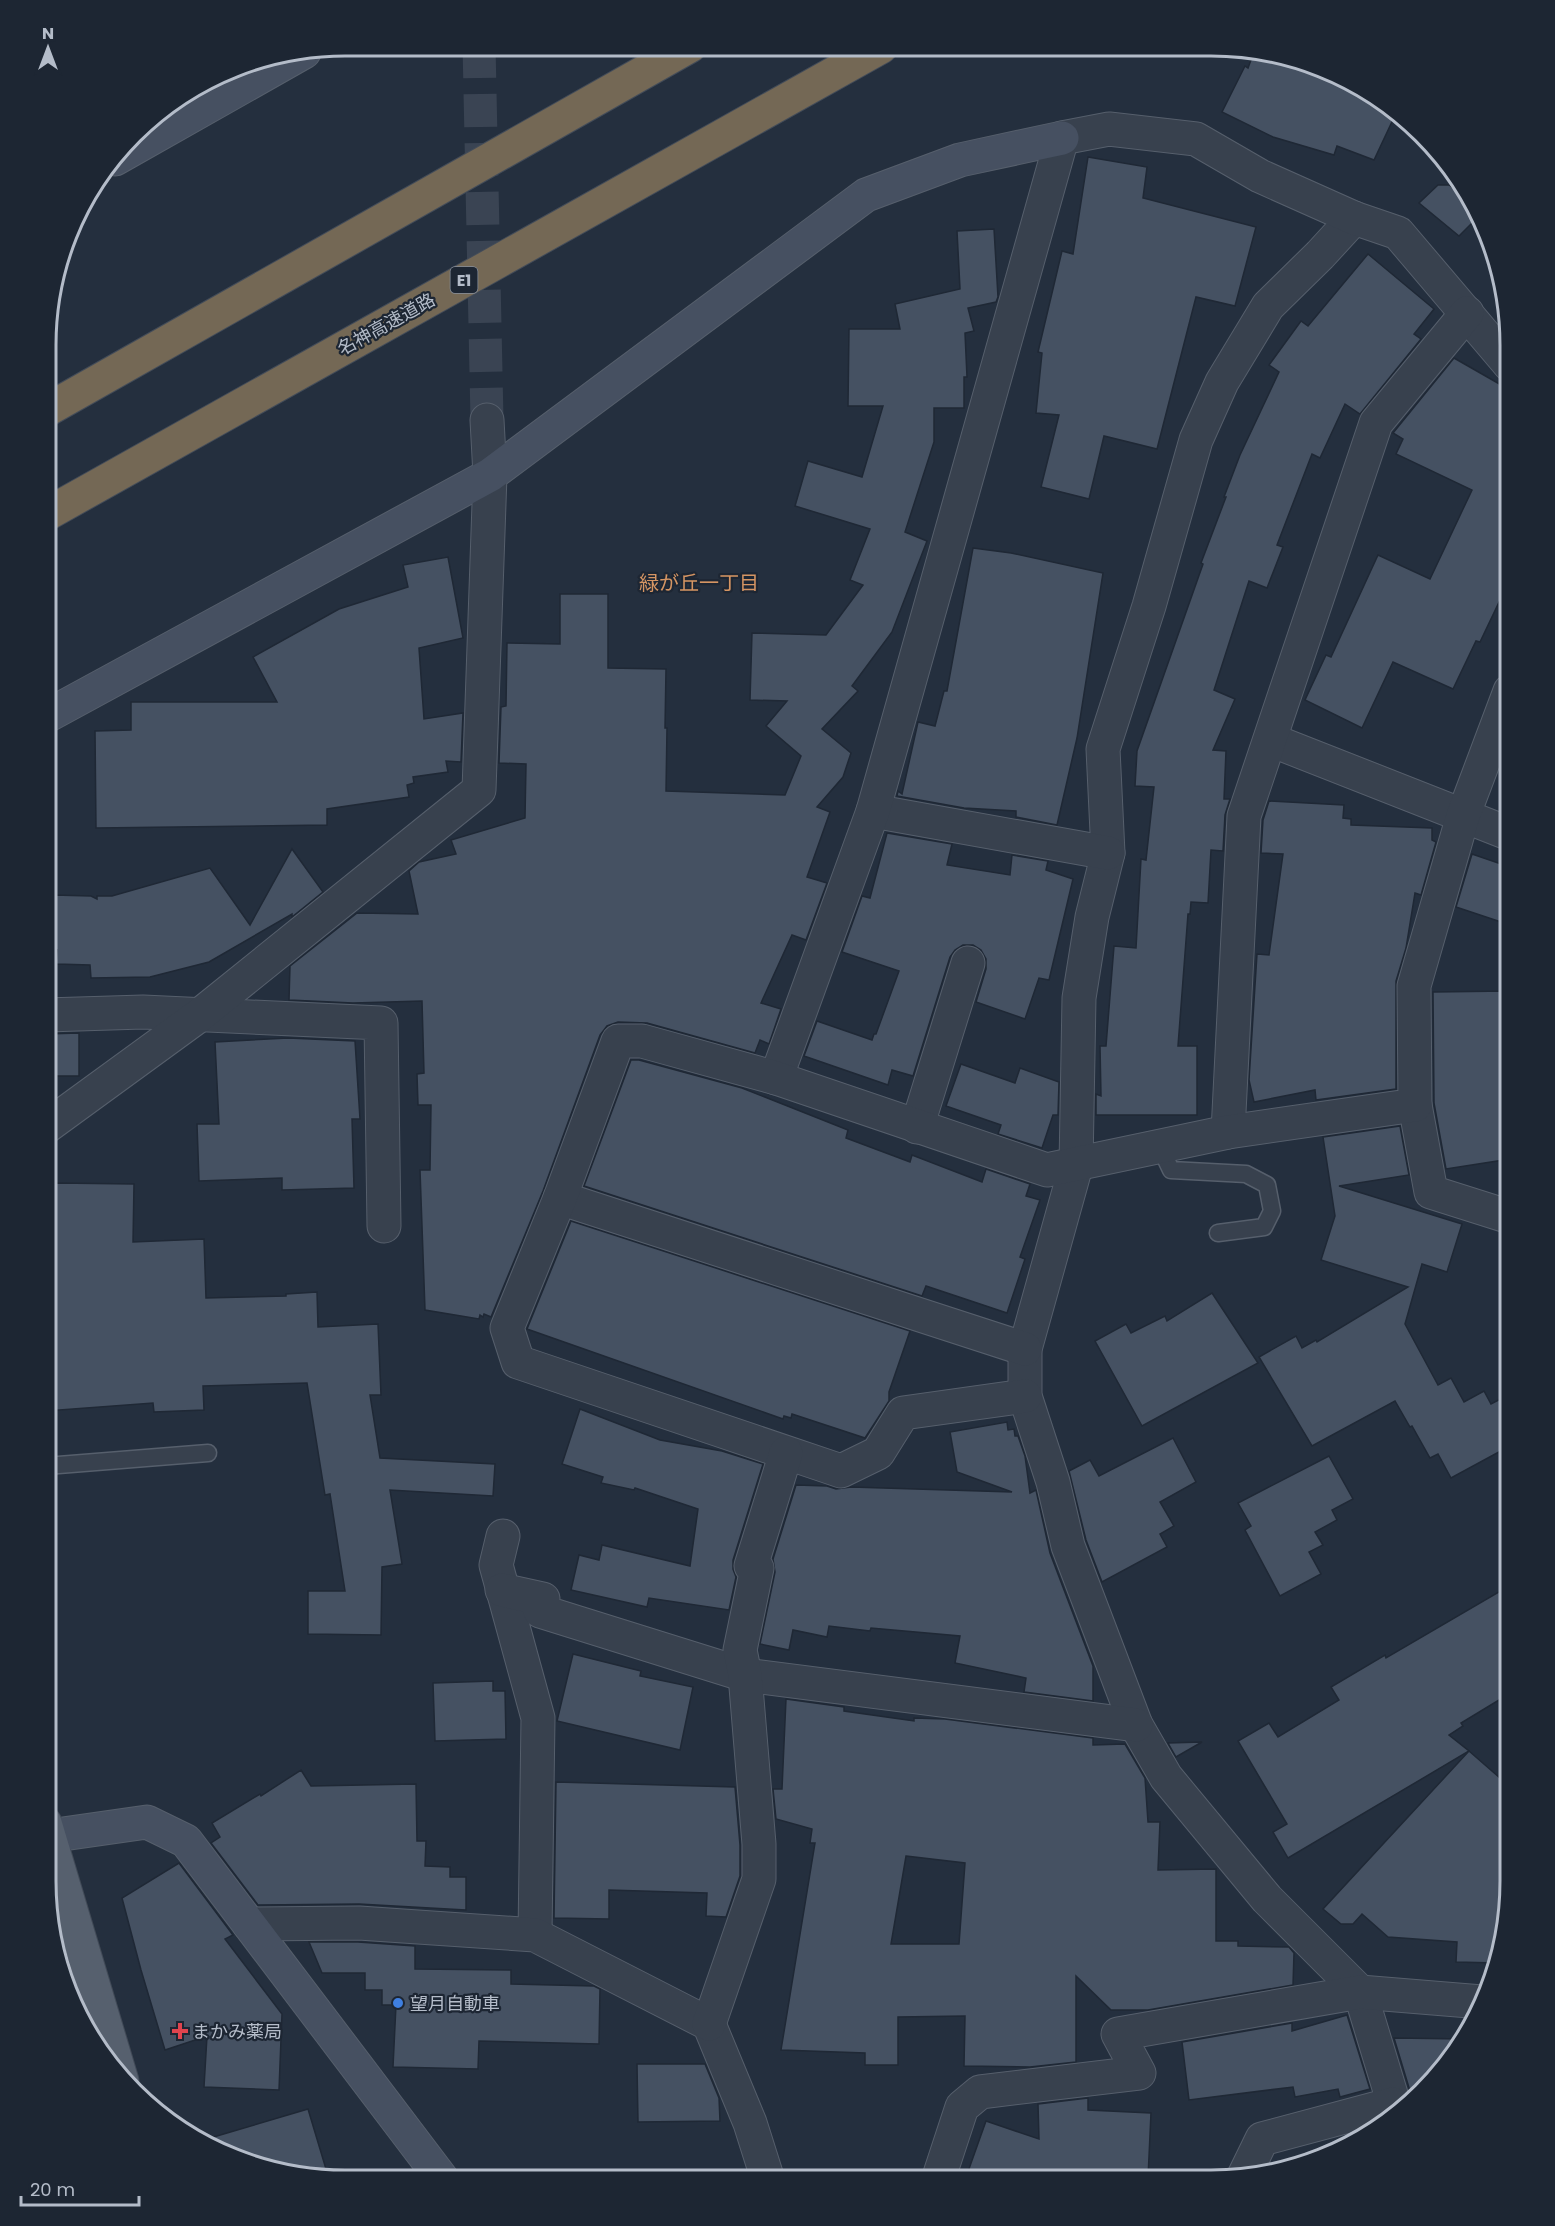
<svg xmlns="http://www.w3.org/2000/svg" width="1555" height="2226" viewBox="0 0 1555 2226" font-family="Poppins,'Noto Sans JP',sans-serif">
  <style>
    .building { fill: #455162; stroke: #1f2835; stroke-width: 1.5; fill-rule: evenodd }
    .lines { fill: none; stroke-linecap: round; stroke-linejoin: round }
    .street-tunnel { stroke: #3a4453; stroke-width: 33; stroke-dasharray: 33 16; stroke-linecap: butt }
    .lane-casing { stroke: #565f6c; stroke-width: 19 }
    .street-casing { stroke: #565f6c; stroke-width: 35 }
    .secondary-casing { stroke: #565f6c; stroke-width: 35 }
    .primary-casing { stroke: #414a57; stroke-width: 35 }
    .highway-casing { stroke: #434c59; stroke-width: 35 }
    .lane { stroke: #38414e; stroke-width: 16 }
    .street { stroke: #38414e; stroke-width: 33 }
    .secondary { stroke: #465061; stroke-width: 33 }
    .primary { stroke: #56606e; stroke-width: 33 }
    .highway { stroke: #746855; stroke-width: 33 }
    .shop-dot { fill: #3f7fe0; stroke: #1d2633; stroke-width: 2 }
    .health-dot { fill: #e0444e; stroke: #1d2633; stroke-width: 2 }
    .labels { text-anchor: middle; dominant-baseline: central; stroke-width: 4.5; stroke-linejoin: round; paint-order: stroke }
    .shield { fill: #1d2633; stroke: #878f9c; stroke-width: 1.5 }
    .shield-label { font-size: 16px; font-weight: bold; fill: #b4bcc9 }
    .street-label { font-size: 18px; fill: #b4bcc9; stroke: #1d2633 }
    .poi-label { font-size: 18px; fill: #b4bcc9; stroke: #1d2633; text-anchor: start }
    .neighbourhood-label { font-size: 20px; fill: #d59563; stroke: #1d2633 }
    .rim { fill: none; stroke: #b4bcc9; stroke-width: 3 }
  </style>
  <rect width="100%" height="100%" fill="#242f3e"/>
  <g class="building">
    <polygon points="1255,49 1325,68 1393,107 1397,111 1374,160 1337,146 1334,155 1273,137 1222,112 1245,66 1248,68"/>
    <polygon points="1088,157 1147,167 1143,198 1256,227 1235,306 1196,297 1157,449 1104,436 1089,499 1041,487 1059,415 1036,413 1042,353 1038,352 1062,251 1073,254"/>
    <polygon points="1461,182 1480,215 1459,236 1419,203 1438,185 1449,185 1455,189"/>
    <polygon points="994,229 998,297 996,302 968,308 974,331 965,333 967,377 964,377 964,408 934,408 934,442 905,532 927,541 892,632 852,686 858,691 822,729 851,753 843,777 817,807 830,812 807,877 827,883 806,940 792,935 761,1003 781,1009 769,1044 760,1040 755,1053 647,1023 618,1022 607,1026 600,1035 543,1191 491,1317 484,1314 483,1317 480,1315 479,1319 425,1310 420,1170 430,1170 431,1105 418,1105 417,1074 424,1073 422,1001 353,1003 289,1000 290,966 357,913 418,914 409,871 419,862 456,854 451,840 525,818 526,764 499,763 501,707 506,706 507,643 560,644 560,594 608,594 608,668 666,669 665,728 667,728 666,791 785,795 801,756 766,726 787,701 750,700 752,633 826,635 863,585 850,580 870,529 795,506 808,461 862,477 883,406 848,406 849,329 900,329 895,304 960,289 957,231"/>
    <polygon points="1368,254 1434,309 1414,334 1421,339 1360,414 1345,404 1320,458 1312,454 1277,545 1283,547 1267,588 1249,581 1214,690 1235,699 1213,750 1226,751 1224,799 1230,799 1225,815 1223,851 1211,850 1208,903 1191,902 1190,914 1188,914 1178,1046 1197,1046 1197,1115 1096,1115 1096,1094 1101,1096 1100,1046 1106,1046 1114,946 1136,948 1141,859 1146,860 1154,787 1135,786 1137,751 1203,564 1201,563 1226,497 1224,497 1240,455 1279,372 1269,365 1301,321 1308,326"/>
    <polygon points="1454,358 1510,390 1510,579 1480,642 1476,641 1453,689 1393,662 1362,728 1305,700 1326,655 1331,657 1378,555 1430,579 1472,490 1396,454 1403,439 1393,433"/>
    <polygon points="973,548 1011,553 1103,573 1077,738 1057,825 1016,817 1016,811 964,808 897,796 898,791 902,794 918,722 935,726 944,691 947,691"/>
    <polygon points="448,557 463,638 419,648 424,719 463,713 461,762 446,761 448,772 413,777 414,783 407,785 409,797 327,809 327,825 96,828 95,731 131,730 131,702 277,702 253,657 339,609 408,587 403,565"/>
    <polygon points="1269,801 1344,805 1343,818 1351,819 1351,825 1432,828 1432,840 1436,842 1421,895 1415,893 1406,948 1396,981 1396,1089 1316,1100 1315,1090 1254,1102 1249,1080 1257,954 1269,955 1283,854 1261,853 1263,820"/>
    <polygon points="887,833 952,844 947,865 1010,875 1012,855 1048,861 1046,870 1073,879 1049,980 1039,978 1025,1019 976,1002 986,969 986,959 981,950 973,945 963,945 955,950 950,957 913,1076 892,1070 888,1085 804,1056 817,1021 872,1040 874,1034 876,1034 899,971 842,952 862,896 870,898"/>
    <polygon points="292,849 323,892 292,917 292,914 209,962 150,977 91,978 90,965 56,964 57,950 47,952 47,898 53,898 53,895 91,896 97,899 97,896 112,896 210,868 250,925"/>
    <polygon points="1472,854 1510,867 1510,925 1456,907"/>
    <polygon points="1508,991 1510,1159 1446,1169 1434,1103 1433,992"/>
    <polygon points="79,1033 79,1076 46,1076 46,1034"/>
    <polygon points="288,1038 355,1041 360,1119 352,1119 354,1188 282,1190 282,1178 199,1181 197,1124 219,1124 215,1042"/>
    <polygon points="631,1060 639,1060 742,1088 848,1130 846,1138 910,1162 912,1155 982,1182 986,1169 1030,1184 1026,1196 1040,1200 1020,1257 1025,1259 1007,1313 926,1286 922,1296 584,1186"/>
    <polygon points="961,1064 1015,1083 1020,1068 1059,1082 1058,1115 1053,1115 1042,1148 998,1134 1001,1125 946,1106"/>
    <polygon points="1400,1126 1409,1175 1339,1186 1462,1224 1447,1272 1422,1264 1405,1324 1438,1385 1451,1378 1464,1402 1484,1391 1491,1404 1510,1394 1510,1446 1451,1478 1438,1454 1430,1458 1412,1426 1410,1427 1395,1401 1312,1446 1259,1357 1296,1336 1302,1348 1316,1340 1317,1342 1408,1287 1321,1260 1335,1216 1323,1137"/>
    <polygon points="56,1183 134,1184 133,1242 204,1239 206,1298 286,1296 286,1294 317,1292 318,1327 378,1324 381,1395 370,1395 380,1458 495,1464 493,1496 390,1490 402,1564 382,1567 381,1635 308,1634 308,1591 345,1591 330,1494 325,1495 307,1383 203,1386 204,1410 154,1412 153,1403 46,1411 46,1186 55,1186"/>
    <polygon points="571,1221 910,1331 889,1392 889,1401 865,1438 792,1414 791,1418 784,1416 783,1419 527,1329"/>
    <polygon points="1212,1293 1258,1363 1142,1426 1095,1341 1126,1324 1131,1333 1165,1316 1167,1321"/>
    <polygon points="580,1409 660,1440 722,1451 763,1464 733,1560 733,1569 736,1577 729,1610 649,1598 647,1607 571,1590 579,1555 599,1560 602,1545 690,1566 698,1509 635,1488 634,1490 601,1483 603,1477 562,1464"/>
    <polygon points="1007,1422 1008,1430 1014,1429 1015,1436 1018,1436 1025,1456 1030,1493 1036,1490 1050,1553 1093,1666 1093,1701 1024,1692 1026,1678 955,1663 960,1636 871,1628 870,1631 829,1626 827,1637 793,1630 789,1650 760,1644 775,1572 773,1559 796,1485 827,1486 836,1489 851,1487 1012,1492 957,1472 950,1432"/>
    <polygon points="1173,1438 1196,1482 1160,1502 1174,1526 1160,1534 1167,1547 1102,1582 1086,1540 1069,1471 1090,1460 1099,1476"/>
    <polygon points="1329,1456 1353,1499 1332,1510 1337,1520 1315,1532 1323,1545 1309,1552 1321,1574 1280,1596 1245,1530 1251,1526 1238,1503"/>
    <polygon points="1509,1586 1509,1694 1461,1723 1463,1726 1449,1735 1469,1751 1288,1858 1273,1832 1287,1824 1238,1741 1269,1723 1278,1737 1339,1700 1331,1687 1385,1655 1386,1658"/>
    <polygon points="573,1654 641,1671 640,1676 693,1687 680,1750 557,1721"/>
    <polygon points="493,1681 493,1691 505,1691 506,1739 435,1741 433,1683"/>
    <path d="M 786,1699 L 844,1707 L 844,1711 L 914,1721 L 914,1718 L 945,1719 L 1093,1738 L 1093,1745 L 1125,1744 L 1145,1778 L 1148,1822 L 1160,1822 L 1158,1870 L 1216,1869 L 1216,1941 L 1238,1941 L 1238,1946 L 1289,1947 L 1294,1953 L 1293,1985 L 1148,2010 L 1111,2010 L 1076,1976 L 1076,2062 L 1030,2067 L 964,2066 L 965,2016 L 898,2017 L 898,2065 L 865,2065 L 865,2053 L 781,2050 L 815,1843 L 810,1843 L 812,1829 L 776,1819 L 773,1789 L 782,1789 ZM 906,1856 L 965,1863 L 959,1944 L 891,1944 Z"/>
    <polygon points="1202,1742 1176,1757 1168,1743"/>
    <polygon points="1469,1751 1500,1778 1509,1778 1509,1902 1507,1915 1499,1914 1497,1963 1456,1962 1457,1942 1388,1937 1362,1914 1353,1924 1341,1924 1323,1909"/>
    <polygon points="301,1770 311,1786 416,1784 417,1841 426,1841 425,1866 450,1867 450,1877 466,1877 466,1910 359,1904 258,1905 211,1843 220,1837 212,1823 260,1794 261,1796"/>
    <polygon points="556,1782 735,1787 740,1845 740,1876 726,1917 706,1916 707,1893 609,1890 609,1919 554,1918"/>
    <polygon points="179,1863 233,1935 225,1939 282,2014 279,2090 204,2087 207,2036 165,2050 141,1970 122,1898"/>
    <polygon points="309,1942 358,1942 415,1946 415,1969 511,1970 511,1984 594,1986 600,1989 599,2044 479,2041 478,2069 393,2067 396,2005 382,2005 382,1990 365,1990 365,1973 322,1973"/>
    <polygon points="1347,2015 1370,2089 1340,2097 1338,2089 1295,2097 1293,2087 1189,2100 1182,2042 1292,2023 1292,2031"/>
    <polygon points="1394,2038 1464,2039 1459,2048 1413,2101"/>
    <polygon points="637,2064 705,2064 719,2098 720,2121 638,2122"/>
    <polygon points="1088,2098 1088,2110 1151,2113 1148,2178 1085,2176 1085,2181 965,2180 986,2121 1039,2139 1038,2104"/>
    <polygon points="308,2109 329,2179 306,2178 248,2165 200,2141"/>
  </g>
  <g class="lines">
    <polyline class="street-tunnel" points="479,45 487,420"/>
    <defs>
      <g id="lane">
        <polyline points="1160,1147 1171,1170 1246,1174 1267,1185 1272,1211 1264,1227 1218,1233"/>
        <polyline points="46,1466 208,1453"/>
      </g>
      <g id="street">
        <polyline points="1354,218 1320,255 1268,306 1222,382 1196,440 1149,606 1103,749 1108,853 1092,917 1079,998 1076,1166 1025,1349 1025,1396 1053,1482 1068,1546 1136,1725 1166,1777 1267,1899 1360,1992 1397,2114"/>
        <polyline points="1271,740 1510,834"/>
        <polyline points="873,811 1108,853"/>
        <polyline points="46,1015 143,1012 381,1023 384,1226"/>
        <polyline points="776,1078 873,811 1062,138 1109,129 1196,139 1260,176 1354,218 1398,233 1510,365"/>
        <polyline points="1415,1105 1431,1192 1510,1217"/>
        <polyline points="46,1127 201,1014 479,790 490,475 487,420"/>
        <polyline points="917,1127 968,963"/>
        <polyline points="1228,1132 1244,816 1376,423 1467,313"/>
        <polyline points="560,1198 1025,1349"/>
        <polyline points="1025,1396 903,1413 878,1453 841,1471 518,1362 507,1328 560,1198 618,1041 642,1041 776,1078 1047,1170 1228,1132 1415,1105 1414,986 1463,816 1510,691"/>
        <polyline points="503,1536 496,1565 538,1718 535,1935"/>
        <polyline points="502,1590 543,1599 540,1611 745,1675 1136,1725"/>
        <polyline points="249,1924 359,1923 535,1935 709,2024 750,2123 768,2180"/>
        <polyline points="709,2024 759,1879 759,1844 745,1675 740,1650 757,1568 751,1566 786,1453"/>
        <polyline points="1243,2178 1262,2139 1393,2104"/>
        <polyline points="938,2180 962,2107 980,2092 1139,2073 1118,2034 1360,1992 1482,2002"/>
      </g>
      <g id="secondary">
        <polyline points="115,159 304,52"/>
        <polyline points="47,716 490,475 866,195 960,160 1062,138"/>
        <polyline points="49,1836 147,1822 186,1841 442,2179"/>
      </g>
      <polyline id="primary" points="45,1823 122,2081"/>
      <g id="highway">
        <polyline points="47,410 690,46"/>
        <polyline points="47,514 881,47"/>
      </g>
    </defs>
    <use href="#lane" class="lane-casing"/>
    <use href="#street" class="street-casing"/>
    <use href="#secondary" class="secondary-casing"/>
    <use href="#primary" class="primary-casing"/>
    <use href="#highway" class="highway-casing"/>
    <use href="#lane" class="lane"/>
    <use href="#street" class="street"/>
    <use href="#secondary" class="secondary"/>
    <use href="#primary" class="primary"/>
    <use href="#highway" class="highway"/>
  </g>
  <circle class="shop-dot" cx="398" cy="2003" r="6"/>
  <path class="health-dot" d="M177 2022h6v6h6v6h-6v6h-6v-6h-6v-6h6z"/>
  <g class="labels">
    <rect class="shield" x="450.5" y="267" width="27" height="26" rx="4.5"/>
    <g class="shield-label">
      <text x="464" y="280">E1</text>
    </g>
    <g class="street-label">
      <text transform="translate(386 324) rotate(-29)">名神高速道路</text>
    </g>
    <g class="poi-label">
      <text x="410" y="2003">望月自動車</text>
      <text x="192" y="2031">まかみ薬局</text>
    </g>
    <g class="neighbourhood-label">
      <text x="699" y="583">緑が丘一丁目</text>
    </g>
  </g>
  <path d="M0 0H1555V2226H0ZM345 56H1211A289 289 0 0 1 1500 345V1881A289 289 0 0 1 1211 2170H345A289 289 0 0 1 56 1881V345A289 289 0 0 1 345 56Z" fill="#1d2633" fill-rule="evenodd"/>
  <path class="rim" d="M345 56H1211A289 289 0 0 1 1500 345V1881A289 289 0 0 1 1211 2170H345A289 289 0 0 1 56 1881V345A289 289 0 0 1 345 56Z"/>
  <g transform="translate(48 48)" stroke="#1d2633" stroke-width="4.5" paint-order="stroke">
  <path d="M0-4.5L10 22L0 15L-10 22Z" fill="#b4bcc9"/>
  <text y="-9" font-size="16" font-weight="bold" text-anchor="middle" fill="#b4bcc9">N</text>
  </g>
  <path d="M21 2196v9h118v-9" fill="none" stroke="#b4bcc9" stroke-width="3"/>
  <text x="30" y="2196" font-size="18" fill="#b4bcc9" stroke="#1d2633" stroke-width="4.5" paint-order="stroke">20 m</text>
</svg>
